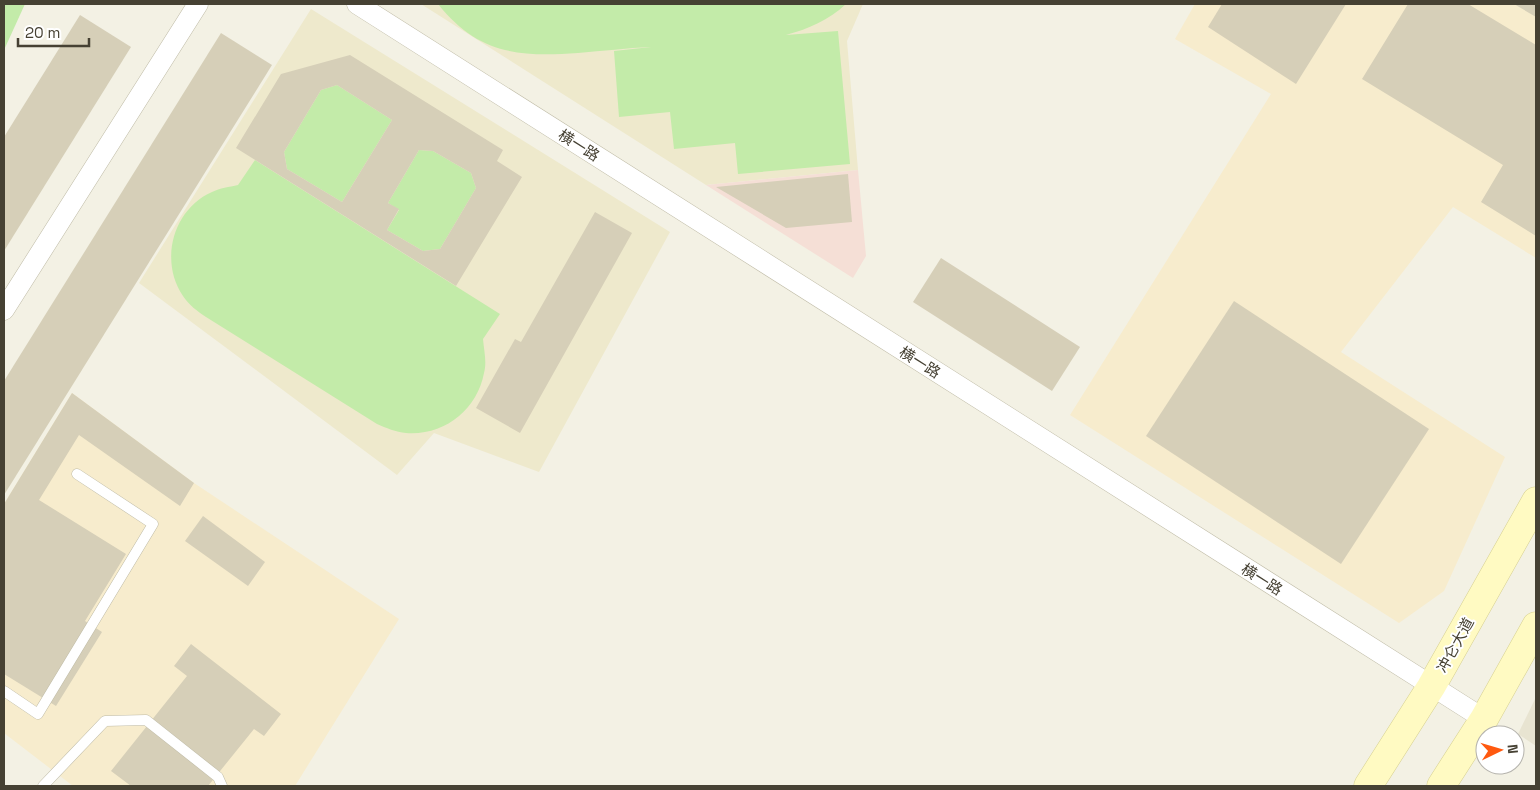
<svg xmlns="http://www.w3.org/2000/svg" width="1540" height="790" viewBox="0 0 1540 790" font-family="'Space Grotesk','Noto Sans SC',sans-serif">
  <style>
    .residential { fill: #e8e4d1 }
    .commercial { fill: #f7eccd }
    .education { fill: #eee9cc }
    .medical { fill: #f5dfd6 }
    .green { fill: #c3eba9 }
    .building { fill: #d6cfb8; fill-rule: evenodd }
    .lines { fill: none; stroke-linecap: round; stroke-linejoin: round }
    .service-casing { stroke: #bfbba6; stroke-width: 11 }
    .minor-casing { stroke: #bfbba6; stroke-width: 21 }
    .secondary-casing { stroke: #d6d090; stroke-width: 29 }
    .service { stroke: #fff; stroke-width: 10 }
    .minor { stroke: #fff; stroke-width: 20 }
    .secondary { stroke: #fffac2; stroke-width: 28 }
    .labels { text-anchor: middle; dominant-baseline: central; stroke-width: 4; stroke-linejoin: round; paint-order: stroke }
    .street-label { font-size: 15px; fill: #464133; stroke: #fff }
  </style>
  <rect width="100%" height="100%" fill="#f3f1e4"/>
  <polygon class="residential" points="1536,697 1536,746 1518,734"/>
  <g class="commercial">
    <polygon points="1195,4 1536,4 1536,258 1453,207 1341,352 1505,457 1444,591 1399,623 1070,415 1271,94 1175,39"/>
    <polygon points="72,393 194,483 399,619 295,786 73,786 4,733 4,504"/>
  </g>
  <g class="education">
    <polygon points="421,4 863,4 847,41 858,170 706,185"/>
    <polygon points="311,9 670,232 539,472 434,433 397,475 139,283"/>
  </g>
  <polygon class="medical" points="858,170 866,256 853,278 706,185"/>
  <g class="green">
    <polygon points="4,4 25,4 4,50"/>
    <path d="M 438,4 L 846,4 C 829,20 808,29 786,35 L 838,31 L 850,164 L 738,174 L 735,143 L 674,149 L 670,112 L 619,117 L 614,51 L 651,47 C 627,48 603,51 578,53 C 518,57 478,54 438,4 Z"/>
    <polygon points="337,85 392,120 342,202 287,169 284,152 321,90"/>
    <polygon points="419,150 433,151 471,173 476,188 440,249 423,251 387,230 399,210 388,203"/>
    <path d="M 255,160 L 500,314 L 483,339 C 484,351 487,362 484,373 C 477,410 444,436 406,433 C 396,432 386,428 377,424 L 206,317 C 197,311 189,305 183,296 C 159,261 173,209 212,192 C 220,188 229,187 238,185 Z"/>
  </g>
  <g class="building">
    <polygon points="1222,4 1346,4 1296,84 1208,27"/>
    <polygon points="1408,4 1468,4 1536,45 1536,236 1481,202 1503,165 1362,79"/>
    <polygon points="1514,4 1536,4 1536,17"/>
    <polygon points="80,15 131,47 4,251 4,137"/>
    <polygon points="221,33 272,65 4,495 4,381"/>
    <path d="M 350,55 L 503,150 L 497,161 L 522,177 L 456,286 L 236,148 L 281,74 ZM 337,85 L 392,120 L 342,202 L 287,169 L 284,152 L 321,90 ZM 419,150 L 433,151 L 471,173 L 476,188 L 440,249 L 423,251 L 387,230 L 399,209 L 388,203 Z"/>
    <polygon points="848,174 852,222 786,228 716,187"/>
    <polygon points="595,212 632,233 520,433 476,408 515,339 521,342"/>
    <polygon points="941,258 1080,347 1052,391 913,302"/>
    <polygon points="1234,301 1429,429 1341,564 1146,436"/>
    <polygon points="72,393 194,483 180,506 79,435 39,500 126,554 85,621 102,632 56,706 4,674 4,504"/>
    <polygon points="203,516 265,562 248,586 185,541"/>
    <polygon points="191,644 281,714 264,736 254,729 208,786 131,786 111,771 187,676 174,666"/>
  </g>
  <g class="lines">
    <defs>
      <g id="service">
        <polyline points="4,691 38,714 153,524 77,474"/>
        <polyline points="43,786 105,721 146,720 218,777 222,786"/>
      </g>
      <g id="minor">
        <polyline points="357,4 1484,719"/>
        <polyline points="4,310 198,4"/>
      </g>
      <g id="secondary">
        <polyline points="1368,786 1431,687 1536,501"/>
        <polyline points="1441,786 1484,719 1536,626"/>
      </g>
    </defs>
    <use href="#service" class="service-casing"/>
    <use href="#minor" class="minor-casing"/>
    <use href="#secondary" class="secondary-casing"/>
    <use href="#service" class="service"/>
    <use href="#minor" class="minor"/>
    <use href="#secondary" class="secondary"/>
  </g>
  <g class="labels">
    <g class="street-label">
      <text transform="translate(579 145) rotate(32)">横一路</text>
      <text transform="translate(920 362) rotate(32)">横一路</text>
      <text transform="translate(1262 579) rotate(32)">横一路</text>
      <text transform="translate(1455 645) rotate(-61)">冲仑大道</text>
    </g>
  </g>
  <rect width="1540" height="790" fill="none" stroke="#464133" stroke-width="10"/>
  <g transform="translate(1500 750) rotate(85)"><circle r="24" fill="#ffffff" stroke="#b5b3ad"/>
  <path d="M0-4L9 19L0 12L-9 19Z" fill="#ff590f"/>
  <text y="-8" font-size="14" font-weight="bold" text-anchor="middle" fill="#464133">N</text>
  </g>
  <path d="M18 38v8h71v-8" fill="none" stroke="#464133" stroke-width="2.5"/>
  <text x="25" y="38" font-size="15" fill="#464133" stroke="#ffffff" stroke-width="4" paint-order="stroke">20 m</text>
</svg>
